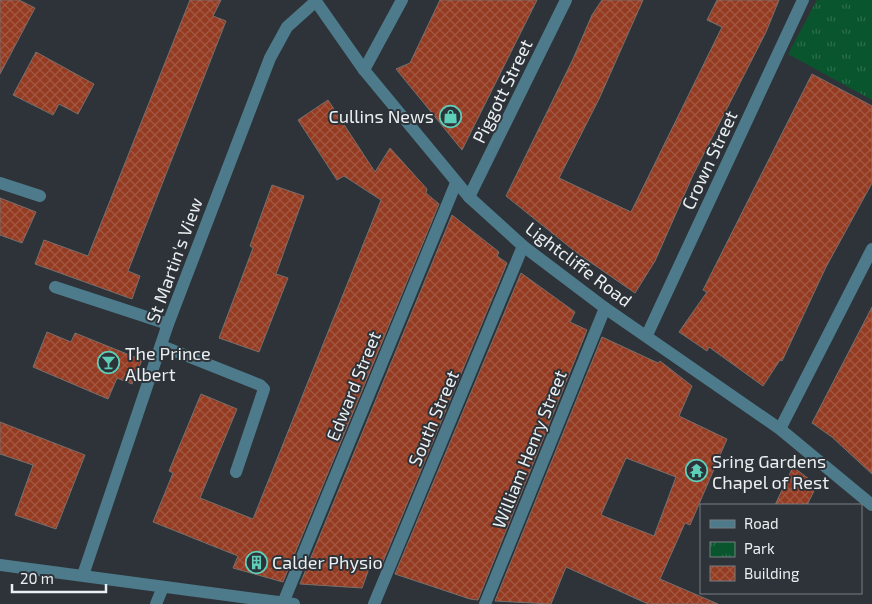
<svg xmlns="http://www.w3.org/2000/svg" width="872" height="604" viewBox="0 0 872 604" font-family="'Exo 2',sans-serif">
  <style>
    .park { fill: url(#park-tufts) }
    .building { fill: url(#building-cross-hatch); stroke: #786f6c; fill-rule: evenodd }
    .lines { fill: none; stroke-linecap: round; stroke-linejoin: round }
    .minor { stroke: #4d7b8c; stroke-width: 12 }
    .labels { text-anchor: middle; dominant-baseline: central; stroke-width: 4; stroke-linejoin: round; paint-order: stroke }
    .street-label { font-size: 18px; fill: #ebeff2; stroke: #2d3338 }
    .poi-label { font-size: 18px; fill: #ebeff2; stroke: #2d3338; text-anchor: start }
  </style>
  <defs>
    <pattern id="park-tufts" width="24" height="20" patternUnits="userSpaceOnUse" patternTransform="scale(1.25)"><rect width="24" height="20" fill="#09552e"/><path d="M3 7l-1-3M5 7V3M7 7l1-3M15 17l-1-3M17 17v-4M19 17l1-3" fill="none" stroke="#2d6e4d"/></pattern>
    <pattern id="building-cross-hatch" width="8" height="8" patternUnits="userSpaceOnUse" patternTransform="scale(1.25)"><rect width="8" height="8" fill="#943b22"/><path d="M0 0l8 8M0 8l8-8" fill="none" stroke="#a35843"/></pattern>
  </defs>
  <rect width="100%" height="100%" fill="#2d3338"/>
  <polygon class="park" points="817,0 872,0 872,100 788,54"/>
  <g class="building">
    <polygon points="0,0 19,0 35,8 0,74"/>
    <polygon points="190,0 221,0 213,16 226,21 128,271 140,276 132,299 35,264 44,240 88,256"/>
    <polygon points="440,0 537,0 462,150 396,69 410,63"/>
    <polygon points="602,0 643,0 599,99 559,178 631,212 722,27 707,20 717,0 779,0 766,32 693,175 655,261 635,293 577,253 506,196 573,59 592,15"/>
    <polygon points="36,52 94,84 78,114 59,104 53,115 13,95"/>
    <polygon points="812,74 872,106 872,183 826,267 782,361 780,360 763,386 709,347 707,351 679,332 707,292 703,290"/>
    <polygon points="328,100 375,172 390,148 427,189 426,193 439,204 283,582 233,568 238,556 153,522 173,473 169,471 201,394 237,409 200,498 253,519 381,200 344,176 337,180 298,120"/>
    <polygon points="272,185 304,196 276,274 288,278 259,352 219,338 253,248 250,246"/>
    <polygon points="0,198 36,212 22,243 0,235"/>
    <polygon points="452,215 499,252 497,256 507,263 380,569 370,566 362,588 300,584"/>
    <polygon points="521,273 575,312 570,322 587,330 478,600 470,599 395,574"/>
    <polygon points="872,307 872,474 832,437 812,423"/>
    <polygon points="47,332 71,342 75,333 142,360 132,384 117,378 108,399 33,367"/>
    <path d="M 602,337 L 658,363 L 660,361 L 692,386 L 679,416 L 727,439 L 690,525 L 685,523 L 660,579 L 718,604 L 648,604 L 566,567 L 551,604 L 495,601 ZM 626,458 L 676,477 L 654,536 L 601,515 Z"/>
    <polygon points="0,422 85,455 56,529 15,515 33,465 0,454"/>
    <polygon points="793,467 817,485 807,505 775,505"/>
  </g>
  <g class="lines">
    <g class="minor">
      <polyline points="315,0 364,70 469,197 523,246 605,308 780,429 872,505"/>
      <polyline points="364,70 402,0"/>
      <polyline points="0,183 40,196"/>
      <polyline points="469,197 566,0"/>
      <polyline points="55,287 168,324"/>
      <polyline points="647,335 803,0"/>
      <polyline points="162,346 260,385 264,389 236,472"/>
      <polyline points="780,429 872,249"/>
      <polyline points="0,565 294,604"/>
      <polyline points="83,575 168,324 270,58 287,27 316,1"/>
      <polyline points="283,603 456,183"/>
      <polyline points="156,604 163,587"/>
      <polyline points="374,604 523,246"/>
      <polyline points="485,604 605,308"/>
    </g>
  </g>
  <defs>
    <symbol id="shop-ring" viewBox="-11 -11 22 22"><circle r="9.5" fill="#2d3338" stroke="#5eceb8" stroke-width="1.5"/><path d="M-5-2.5h2.3a2.7 3.5 0 0 1 5.4 0H5L5.5 6h-11ZM-1.5-2.5h3a1.5 2.3 0 0 0-3 0Z" fill="#5eceb8"/></symbol>
    <symbol id="bar-ring" viewBox="-11 -11 22 22"><circle r="9.5" fill="#2d3338" stroke="#5eceb8" stroke-width="1.5"/><path d="M-6-5H6L.8 .8V4.5H3.5V6h-7V4.5H-.8V.8Z" fill="#5eceb8"/></symbol>
    <symbol id="temple-ring" viewBox="-11 -11 22 22"><circle r="9.5" fill="#2d3338" stroke="#5eceb8" stroke-width="1.5"/><path d="M0-6L5-2H3V0L6.5 2.5H4V6H1.5V3h-3V6H-4V2.5H-6.5L-3 0V-2H-5Z" fill="#5eceb8"/></symbol>
    <symbol id="building-ring" viewBox="-11 -11 22 22"><circle r="9.5" fill="#2d3338" stroke="#5eceb8" stroke-width="1.5"/><path d="M-4-6H4V6H1V3H-1V6H-4ZM-2.5-4.3h1.7v1.8h-1.7ZM.8-4.3h1.7v1.8H.8ZM-2.5-1h1.7V.8h-1.7ZM.8-1h1.7V.8H.8Z" fill="#5eceb8"/></symbol>
  </defs>
  <g fill-rule="evenodd">
    <use href="#shop-ring" x="438" y="104" width="25" height="25"/>
    <use href="#bar-ring" x="96" y="350" width="25" height="25"/>
    <use href="#temple-ring" x="684" y="458" width="25" height="25"/>
    <use href="#building-ring" x="244" y="550" width="25" height="25"/>
  </g>
  <g class="labels">
    <g class="street-label">
      <text transform="translate(502 91) rotate(-64)">Piggott Street</text>
      <text transform="translate(709 160) rotate(-65)">Crown Street</text>
      <text transform="translate(174 260) rotate(-70)">St Martin's View</text>
      <text transform="translate(579 264) rotate(37)">Lightcliffe Road</text>
      <text transform="translate(353 386) rotate(-68)">Edward Street</text>
      <text transform="translate(433 418) rotate(-67)">South Street</text>
      <text transform="translate(529 449) rotate(-68)">William Henry Street</text>
    </g>
    <g class="poi-label">
      <text x="434" y="116" text-anchor="end">Cullins News</text>
      <text x="125" y="353">The Prince<tspan x="125" dy="21">Albert</tspan></text>
      <text x="712" y="461">Sring Gardens<tspan x="712" dy="21">Chapel of Rest</tspan></text>
      <text x="272" y="562">Calder Physio</text>
    </g>
  </g>
  <rect x="700" y="504" width="162" height="90" fill="#2d3338" stroke="#797e82"/>
  <rect x="710" y="520" width="25" height="8" fill="#4d7b8c" stroke="#797e82"/>
  <text x="744" y="529" font-size="15" fill="#ebeff2">Road</text>
  <rect x="710" y="542" width="25" height="15" fill="url(#park-tufts)" stroke="#797e82"/>
  <text x="744" y="554" font-size="15" fill="#ebeff2">Park</text>
  <rect x="710" y="566" width="25" height="15" fill="url(#building-cross-hatch)" stroke="#797e82"/>
  <text x="744" y="579" font-size="15" fill="#ebeff2">Building</text>
  <path d="M12 584v8h94v-8" fill="none" stroke="#ebeff2" stroke-width="2.5"/>
  <text x="20" y="584" font-size="15" fill="#ebeff2" stroke="#2d3338" stroke-width="4" paint-order="stroke">20 m</text>
</svg>
